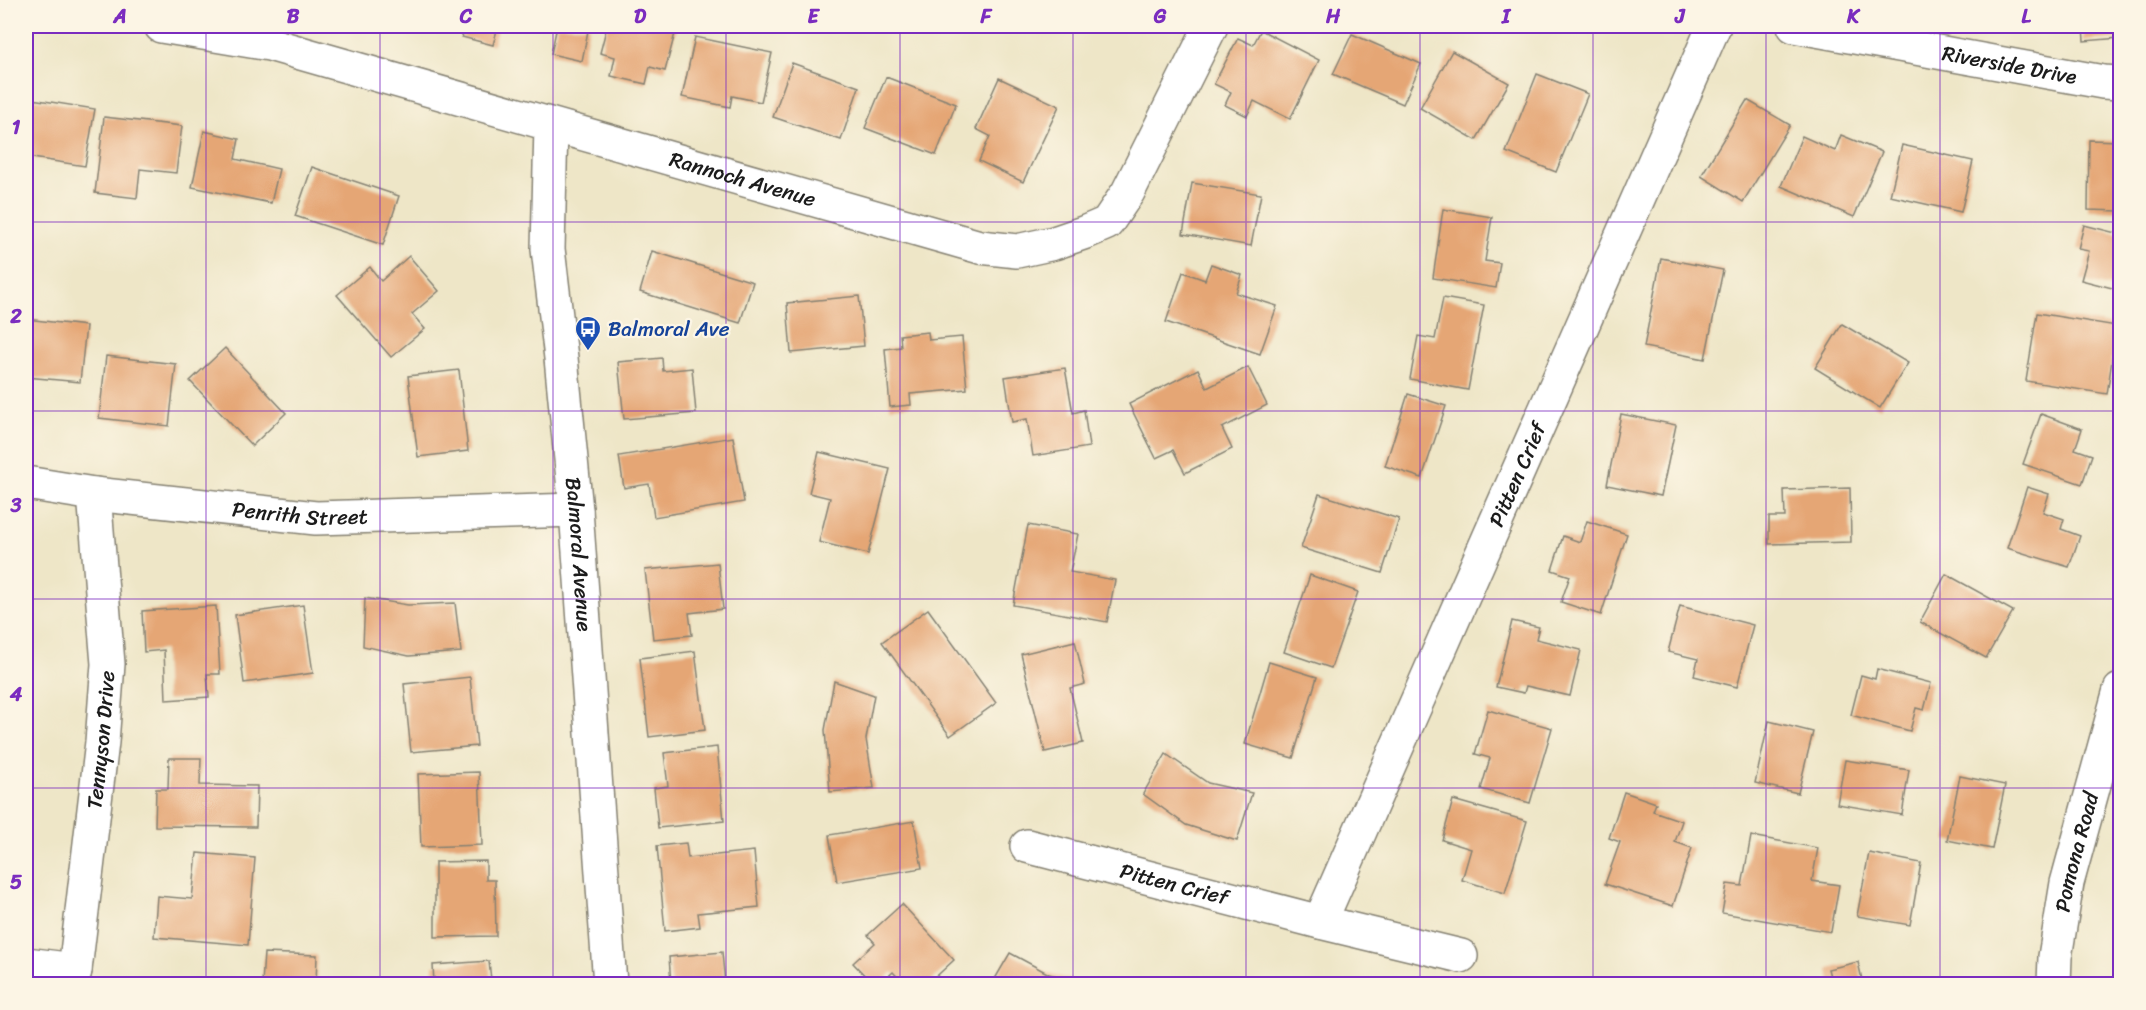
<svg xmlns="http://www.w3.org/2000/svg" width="2146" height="1010" viewBox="0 0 2146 1010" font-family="Sriracha,sans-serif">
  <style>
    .building { fill: #e5a675 }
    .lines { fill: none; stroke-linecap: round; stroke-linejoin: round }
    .minor-casing { stroke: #858172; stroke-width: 36 }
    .minor { stroke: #fff; stroke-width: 33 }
    .grid { fill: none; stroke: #7b2cbf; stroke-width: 1.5; stroke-opacity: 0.55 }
    .labels { text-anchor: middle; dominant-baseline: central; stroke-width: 4.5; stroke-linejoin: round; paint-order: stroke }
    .street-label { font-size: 21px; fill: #1c1c1c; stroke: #fcf5e5 }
    .transit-label { font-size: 21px; fill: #164399; stroke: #fcf5e5; text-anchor: start }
    .neatline { fill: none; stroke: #7b2cbf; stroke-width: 2 }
    .grid-label { font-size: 20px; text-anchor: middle; font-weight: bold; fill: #7b2cbf }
  </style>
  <rect width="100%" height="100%" fill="#fcf5e5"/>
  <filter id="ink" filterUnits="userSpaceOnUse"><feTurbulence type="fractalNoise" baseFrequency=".0167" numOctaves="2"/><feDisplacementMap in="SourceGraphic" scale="12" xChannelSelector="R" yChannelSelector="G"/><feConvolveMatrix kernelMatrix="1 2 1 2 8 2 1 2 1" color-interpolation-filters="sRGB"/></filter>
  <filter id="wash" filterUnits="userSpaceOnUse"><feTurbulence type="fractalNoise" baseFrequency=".008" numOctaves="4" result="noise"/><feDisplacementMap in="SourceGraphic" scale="24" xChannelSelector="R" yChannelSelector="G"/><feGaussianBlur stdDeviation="1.35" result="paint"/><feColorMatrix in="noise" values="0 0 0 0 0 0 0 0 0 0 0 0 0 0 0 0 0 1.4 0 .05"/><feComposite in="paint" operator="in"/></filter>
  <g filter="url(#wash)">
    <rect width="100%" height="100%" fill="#eee6c7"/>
    <g id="blocks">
      <g class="building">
        <polygon points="465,26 498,26 493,45 462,37"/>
        <polygon points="557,26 589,26 582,61 551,54"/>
        <polygon points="607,26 677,26 665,71 650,67 646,84 611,76 615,57 600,53"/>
        <polygon points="2083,26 2120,26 2120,38 2084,41"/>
        <polygon points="1261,30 1319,60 1290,119 1254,101 1247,116 1225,105 1231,92 1214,84 1238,38 1253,45"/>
        <polygon points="1352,34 1421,64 1403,104 1333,74"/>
        <polygon points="695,37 772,53 761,102 732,96 730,107 682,97"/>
        <polygon points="1452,51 1509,83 1476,140 1420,108"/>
        <polygon points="792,63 859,87 841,140 773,117"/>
        <polygon points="1537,74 1588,94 1556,172 1506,152"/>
        <polygon points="886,77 956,104 936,155 865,128"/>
        <polygon points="999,78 1059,106 1023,182 979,161 990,136 976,129"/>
        <polygon points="32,99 95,109 85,166 26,157 26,140"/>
        <polygon points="1747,100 1790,125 1743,202 1701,176"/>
        <polygon points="104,117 182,126 176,173 140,169 137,198 95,193"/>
        <polygon points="204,131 239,139 235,159 279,169 271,203 192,187"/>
        <polygon points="1841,135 1882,152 1854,217 1781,186 1802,136 1835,151"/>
        <polygon points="2089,140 2120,141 2120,211 2088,210"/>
        <polygon points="1902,145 1973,161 1961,212 1890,196"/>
        <polygon points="312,167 399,196 383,245 295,216"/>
        <polygon points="1192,183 1261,194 1251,246 1183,234"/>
        <polygon points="1443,209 1492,217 1485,261 1500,263 1496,288 1433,278"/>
        <polygon points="2084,225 2120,234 2120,290 2081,280 2089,251 2078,249"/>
        <polygon points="652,251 753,282 740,323 640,292"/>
        <polygon points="409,256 439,291 412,314 425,329 391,357 337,295 370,267 381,281"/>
        <polygon points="1661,258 1723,270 1705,359 1644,347"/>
        <polygon points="1211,264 1242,275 1236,293 1277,306 1260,354 1166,322 1183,272 1205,280"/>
        <polygon points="859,296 864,346 791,353 787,303"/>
        <polygon points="1443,298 1484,305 1468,390 1410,379 1418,336 1435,339"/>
        <polygon points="2037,313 2117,326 2107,394 2026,381"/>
        <polygon points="26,319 86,326 80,382 26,377"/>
        <polygon points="1842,324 1908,363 1880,408 1815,368"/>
        <polygon points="928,332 929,340 962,337 967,389 910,394 911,405 890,407 885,349 901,347 900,335"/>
        <polygon points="225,348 286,413 252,446 190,381"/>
        <polygon points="106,356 176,364 169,426 99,418"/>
        <polygon points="662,358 663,371 692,368 696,413 624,419 618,362"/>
        <polygon points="1248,367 1267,405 1222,428 1232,449 1185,473 1173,450 1156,458 1129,404 1198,369 1207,388"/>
        <polygon points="1065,368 1073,413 1084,410 1089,447 1033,456 1027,419 1012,422 1005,377"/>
        <polygon points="459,370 468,451 418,457 408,376"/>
        <polygon points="1408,394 1446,406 1422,478 1385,466"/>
        <polygon points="1621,414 1676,425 1661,496 1607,485"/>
        <polygon points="2041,414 2082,429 2075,449 2092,455 2082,484 2023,464"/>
        <polygon points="733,437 744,502 654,517 649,484 624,488 619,456"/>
        <polygon points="819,452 890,469 868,554 819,542 830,498 809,493"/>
        <polygon points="2027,487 2049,494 2043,512 2064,519 2061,529 2080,536 2069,567 2007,548"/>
        <polygon points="1850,488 1851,542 1769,544 1769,517 1785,517 1784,490"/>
        <polygon points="1319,494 1399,519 1382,573 1301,548"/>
        <polygon points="1587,521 1627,534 1601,615 1561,602 1570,576 1552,570 1563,536 1580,542"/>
        <polygon points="1028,525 1078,534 1070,572 1115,580 1107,622 1013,605"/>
        <polygon points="718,563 723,609 689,613 692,635 653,639 645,570"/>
        <polygon points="1946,574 2013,611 1986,658 1920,622"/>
        <polygon points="1310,575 1358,592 1331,668 1284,652"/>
        <polygon points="365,598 408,605 455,603 461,652 409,656 363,646"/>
        <polygon points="303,605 313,673 244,683 235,615"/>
        <polygon points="216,606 220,674 207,674 209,697 166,700 164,650 144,652 142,611"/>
        <polygon points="1680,606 1753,625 1737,687 1694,676 1698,659 1668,652"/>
        <polygon points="928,609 996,703 950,736 882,642"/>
        <polygon points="1512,621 1539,627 1536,639 1581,650 1570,696 1526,686 1524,693 1496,687"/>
        <polygon points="1075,641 1085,684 1070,688 1083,743 1045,752 1021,654"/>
        <polygon points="695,651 705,730 649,737 640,658"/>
        <polygon points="1269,662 1317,677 1293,758 1245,744"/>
        <polygon points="1877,669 1931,683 1924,710 1916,708 1910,731 1851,715 1861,675 1875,679"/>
        <polygon points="470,677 477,746 411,752 404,684"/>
        <polygon points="834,681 874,695 866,739 874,788 830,792 825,730"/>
        <polygon points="1488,710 1552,728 1530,803 1481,789 1490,758 1475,754"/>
        <polygon points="1769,721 1813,732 1798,793 1755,783"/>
        <polygon points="717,747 724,821 658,828 654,788 668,786 664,753"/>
        <polygon points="1166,754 1208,783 1252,793 1237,841 1186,825 1143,794"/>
        <polygon points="169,758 201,758 200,785 257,786 256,827 155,826 156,789 168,789"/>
        <polygon points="1845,760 1909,770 1902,815 1837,804"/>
        <polygon points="479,772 482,845 421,847 418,774"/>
        <polygon points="1960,776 2005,785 1992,849 1947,840"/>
        <polygon points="1624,792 1656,803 1653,811 1682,821 1675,842 1692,848 1673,906 1605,884 1620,842 1609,838"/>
        <polygon points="1453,800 1527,821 1505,893 1462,880 1471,849 1442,840"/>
        <polygon points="914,821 922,868 837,882 829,835"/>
        <polygon points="1751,836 1818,848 1812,881 1839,885 1831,932 1722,913 1727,884 1742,886"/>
        <polygon points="686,843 688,858 754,851 759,907 698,913 700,927 665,931 657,846"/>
        <polygon points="197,853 255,858 248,945 154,937 157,896 192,899"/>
        <polygon points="1869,853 1921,863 1910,925 1857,916"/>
        <polygon points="486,861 486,880 495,880 496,936 435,937 435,862"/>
        <polygon points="902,904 954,960 928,984 904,984 893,972 880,984 873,984 853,963 875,943 868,935"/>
        <polygon points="722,952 725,984 671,984 669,957"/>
        <polygon points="264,953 317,955 316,984 262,984"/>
        <polygon points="1010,953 1049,974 1087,984 992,984"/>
        <polygon points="489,961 491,980 508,979 508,984 434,984 433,965"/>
        <polygon points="1858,962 1863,984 1832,984 1828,969"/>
      </g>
    </g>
  </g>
  <g filter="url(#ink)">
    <use href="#blocks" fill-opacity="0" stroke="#858172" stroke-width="1.5"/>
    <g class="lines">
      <defs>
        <g id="minor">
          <path id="s1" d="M 161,26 L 269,44 L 980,247 L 1017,251 L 1054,243 L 1086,232 L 1107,223 L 1128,192 L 1211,26"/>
          <path id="s2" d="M 1794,26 L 2103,82 L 2120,83"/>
          <path id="s3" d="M 551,126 L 548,249 L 561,358 L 576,510 L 610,984"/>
          <path id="s4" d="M 26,483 L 94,494 L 316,518 L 576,510"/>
          <path id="s5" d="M 1027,846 L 1320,922 L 1461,956"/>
          <path id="s6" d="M 1320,922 C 1451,623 1585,325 1714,26"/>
          <polyline points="26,964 75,970"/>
          <path id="s7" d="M 72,984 L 75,970 L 102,742 L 108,664 L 94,494"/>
          <path id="s8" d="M 2054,984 L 2055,957 L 2067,883 L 2120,690"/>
        </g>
      </defs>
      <use href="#minor" class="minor-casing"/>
      <use href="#minor" class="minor"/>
    </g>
  </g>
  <path class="grid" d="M 206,26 L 206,984M 380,26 L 380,984M 553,26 L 553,984M 726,26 L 726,984M 900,26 L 900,984M 1073,26 L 1073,984M 1246,26 L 1246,984M 1420,26 L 1420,984M 1593,26 L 1593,984M 1766,26 L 1766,984M 1940,26 L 1940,984M 26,222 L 2120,222M 26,411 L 2120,411M 26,599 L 2120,599M 26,788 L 2120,788"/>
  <defs>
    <symbol id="bus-pin" viewBox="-11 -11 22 30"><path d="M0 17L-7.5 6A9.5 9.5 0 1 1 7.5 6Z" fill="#1a4fb4" stroke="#fcf5e5"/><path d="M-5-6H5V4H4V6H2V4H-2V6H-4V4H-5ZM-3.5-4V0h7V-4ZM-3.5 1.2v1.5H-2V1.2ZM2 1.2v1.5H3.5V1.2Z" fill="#fff"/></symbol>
  </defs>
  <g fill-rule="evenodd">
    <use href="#bus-pin" x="573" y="314" width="30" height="40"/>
  </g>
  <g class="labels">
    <g class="street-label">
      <text stroke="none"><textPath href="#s2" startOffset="219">Riverside Drive</textPath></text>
      <text stroke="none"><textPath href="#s1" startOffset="602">Rannoch Avenue</textPath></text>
      <text stroke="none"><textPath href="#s6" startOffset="489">Pitten Crief</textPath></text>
      <text stroke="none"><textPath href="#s4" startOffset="276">Penrith Street</textPath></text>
      <text stroke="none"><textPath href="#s3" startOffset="430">Balmoral Avenue</textPath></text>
      <text stroke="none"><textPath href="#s7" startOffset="246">Tennyson Drive</textPath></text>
      <text stroke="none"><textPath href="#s8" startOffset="134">Pomona Road</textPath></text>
      <text stroke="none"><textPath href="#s5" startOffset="152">Pitten Crief</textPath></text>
    </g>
    <g class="transit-label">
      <text x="608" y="329">Balmoral Ave</text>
    </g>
  </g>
  <rect width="2146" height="1010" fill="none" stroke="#fcf5e5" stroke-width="66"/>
  <rect x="33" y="33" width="2080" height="944" class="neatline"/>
  <g class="grid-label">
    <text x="120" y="23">A</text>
    <text x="293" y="23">B</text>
    <text x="466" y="23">C</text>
    <text x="640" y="23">D</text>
    <text x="813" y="23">E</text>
    <text x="986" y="23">F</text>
    <text x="1160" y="23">G</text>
    <text x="1333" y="23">H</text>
    <text x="1506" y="23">I</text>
    <text x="1680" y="23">J</text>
    <text x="1853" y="23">K</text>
    <text x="2026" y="23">L</text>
    <text x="16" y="134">1</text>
    <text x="16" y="323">2</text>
    <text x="16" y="512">3</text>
    <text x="16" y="701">4</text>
    <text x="16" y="889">5</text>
  </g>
</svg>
